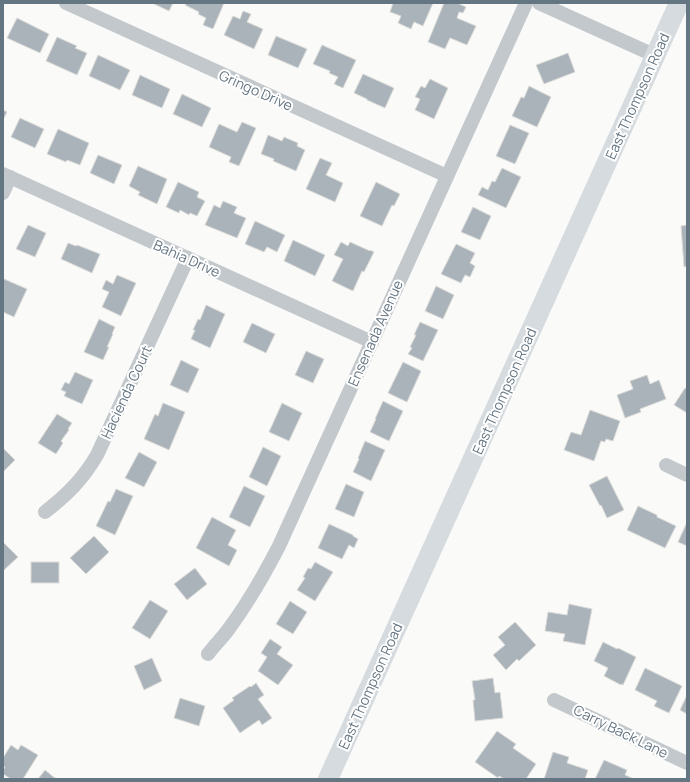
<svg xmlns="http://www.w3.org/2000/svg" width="690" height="782" viewBox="0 0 690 782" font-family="Manrope,sans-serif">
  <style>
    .building { fill: #aab3b9; stroke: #dcdcda }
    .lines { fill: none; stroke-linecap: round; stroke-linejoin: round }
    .minor { stroke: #c3c8cc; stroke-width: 14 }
    .secondary { stroke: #d6dbdf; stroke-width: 20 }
    .labels { text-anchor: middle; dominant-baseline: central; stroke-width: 4; stroke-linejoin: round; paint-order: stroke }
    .street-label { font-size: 14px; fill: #657683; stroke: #fff }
  </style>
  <rect width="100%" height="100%" fill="#fafaf8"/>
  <g class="building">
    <polygon points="152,3 173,3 169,11"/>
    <polygon points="186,3 224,3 213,29 203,25 206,18 198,14 199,12 185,5"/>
    <polygon points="393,3 433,3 423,26 414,22 411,29 398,23 401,16 390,12"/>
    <polygon points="444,3 457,3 466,7 463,13 459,12 457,18 476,26 467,45 450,38 445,49 428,42"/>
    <polygon points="243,11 251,14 247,22 263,29 254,49 224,35 233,16 240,19"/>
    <polygon points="17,18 49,34 40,53 7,38"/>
    <polygon points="276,36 307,49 298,68 268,55"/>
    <polygon points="57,37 77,46 75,48 87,53 77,75 46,61"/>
    <polygon points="322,45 356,60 343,88 334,84 338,77 329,73 330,71 313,64"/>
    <polygon points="568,53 575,72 544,84 536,65"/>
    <polygon points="98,55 130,70 120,90 89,76"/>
    <polygon points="363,74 394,88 385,108 367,100 367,99 354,93"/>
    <polygon points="140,75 170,89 162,108 132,95"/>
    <polygon points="430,79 448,88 434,119 415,110 420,99 415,97 421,86 425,88"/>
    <polygon points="529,86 551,97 537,127 512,116 521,97 524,98"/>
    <polygon points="182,94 211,108 202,127 173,114"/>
    <polygon points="3,110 7,112 3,120"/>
    <polygon points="20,118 44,129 35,148 11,137"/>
    <polygon points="242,122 256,128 239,166 229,162 231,157 209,147 219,124 237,132"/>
    <polygon points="510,125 529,133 515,164 496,156"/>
    <polygon points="58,129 89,143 80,165 67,160 66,162 47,154"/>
    <polygon points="268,135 282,141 284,137 298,143 297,146 305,150 296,171 273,161 274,159 261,154"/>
    <polygon points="98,155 122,165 114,184 90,173"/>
    <polygon points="320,158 332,163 326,175 343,183 335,202 306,189"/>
    <polygon points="138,166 167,179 157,204 138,195 140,192 129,186"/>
    <polygon points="502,168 521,177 506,208 478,195 482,187 488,190 492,181 495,182"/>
    <polygon points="178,182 199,192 197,197 205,201 197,216 190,213 189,215 180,210 179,213 166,207"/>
    <polygon points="376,182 400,194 394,206 392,205 382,226 360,216"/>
    <polygon points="223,201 237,207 234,213 246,218 237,238 205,225 214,205 220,208"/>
    <polygon points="473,207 491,216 480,240 461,232"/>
    <polygon points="255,221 285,235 277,252 267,247 264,252 245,244"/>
    <polygon points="28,225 46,233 35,257 16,249"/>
    <polygon points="687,225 687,266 684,267 681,226"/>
    <polygon points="293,240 325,255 315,276 284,261"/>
    <polygon points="341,242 348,246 350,242 370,251 370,250 374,252 364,272 362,271 353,291 332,281 343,259 334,255"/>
    <polygon points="68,243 76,246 77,245 100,254 92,273 61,259"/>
    <polygon points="456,244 475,253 470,263 475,266 470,277 465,275 461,283 441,274"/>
    <polygon points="117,275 136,283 121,316 102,307 109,292 102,289 106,280 113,284"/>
    <polygon points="4,279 27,289 14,317 3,312 3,281"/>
    <polygon points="436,286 454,295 443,319 425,311"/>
    <polygon points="206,305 225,314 210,348 191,339 195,330 193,330 198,319 200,320"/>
    <polygon points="99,319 115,327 112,334 113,334 107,347 109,347 103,360 84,352"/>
    <polygon points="420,322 438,330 423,361 408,354 412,348 410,347 416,335 414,335"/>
    <polygon points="252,323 275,334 266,353 243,342"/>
    <polygon points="306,351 324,359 313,383 295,375"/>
    <polygon points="181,360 199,369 188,393 170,385"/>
    <polygon points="403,362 421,371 407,402 388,393"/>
    <polygon points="75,372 93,380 82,404 64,396 66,392 61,390 65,382 69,384"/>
    <polygon points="647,375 650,384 659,380 666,399 640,409 641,412 625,418 617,395 633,389 630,381"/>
    <polygon points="685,388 687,389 687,413 674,405"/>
    <polygon points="383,401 403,411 389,441 370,432 376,419 375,419"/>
    <polygon points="163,403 185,412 169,450 144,439 155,414 158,416"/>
    <polygon points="282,403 302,413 289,441 269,432"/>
    <polygon points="590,410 620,421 613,441 606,439 605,442 601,441 594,461 564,450 571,432 581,435"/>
    <polygon points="57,414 72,423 68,429 69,430 61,441 63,443 56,454 38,443"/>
    <polygon points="365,441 385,450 371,481 353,472 359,459 358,458"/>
    <polygon points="263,447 281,456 267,486 249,477"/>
    <polygon points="3,448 15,460 3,472"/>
    <polygon points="139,452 157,462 144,487 125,478"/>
    <polygon points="607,476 624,510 607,518 601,505 600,506 589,485"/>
    <polygon points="346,484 364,492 354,517 335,509"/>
    <polygon points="244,486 265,496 250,527 229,517"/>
    <polygon points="116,489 133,496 115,535 96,526 108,501 110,502"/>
    <polygon points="638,506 657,515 657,517 676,526 665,548 627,530"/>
    <polygon points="212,517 236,530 228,545 237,550 229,566 196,548"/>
    <polygon points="687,522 687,546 678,542"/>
    <polygon points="329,524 353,535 353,536 358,539 354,548 349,545 342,559 318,548"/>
    <polygon points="94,536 109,552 86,574 70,558"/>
    <polygon points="3,542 18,557 3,571"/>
    <rect x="31" y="562" width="28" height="21"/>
    <polygon points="315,562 333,572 315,601 297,590 305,578 303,577 308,568 311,569"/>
    <polygon points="195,568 207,584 187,600 174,584"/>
    <polygon points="150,600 168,611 150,639 132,628"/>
    <polygon points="290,601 307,612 293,634 276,624"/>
    <polygon points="569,604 592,609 585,645 563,641 565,634 545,631 548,612 567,615"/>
    <polygon points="515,622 536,645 519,661 517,659 506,670 493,655 505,645 498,637"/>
    <polygon points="270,639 282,647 277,654 293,665 278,685 258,671 267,657 261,653"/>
    <polygon points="603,642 617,649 618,648 636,657 623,685 621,684 621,685 604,676 608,668 594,661"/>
    <polygon points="152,658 162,681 144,690 134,666"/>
    <polygon points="645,668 682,686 669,713 654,706 657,701 635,690"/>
    <polygon points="493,678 495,693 500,692 503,718 475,721 473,700 475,700 472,681"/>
    <polygon points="256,683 264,695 258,699 272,718 262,725 259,720 240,733 223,708 234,700 232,698 250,686 251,687"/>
    <polygon points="687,695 687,714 680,710"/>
    <polygon points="180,698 205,706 199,726 174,718"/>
    <polygon points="497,731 516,744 513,748 536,764 526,779 504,779 499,776 498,778 475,762"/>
    <polygon points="11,745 18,750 21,745 38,755 23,779 11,779 3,774 3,771 5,767 3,766 3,758"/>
    <polygon points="553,752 569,757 567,763 588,770 585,779 544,779"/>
    <polygon points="604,760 627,770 625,775 634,779 595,779"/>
    <polygon points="45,770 56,779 38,779"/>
  </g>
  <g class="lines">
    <g class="minor">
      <polyline points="66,3 447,176"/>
      <polyline points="539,3 656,56"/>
      <polyline points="3,174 372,342"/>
      <polyline points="3,193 10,177"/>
      <polyline points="666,465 687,475"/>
      <path d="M 45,512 C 67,495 83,479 97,455 L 188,258"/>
      <path d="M 208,654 C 214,646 222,638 228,630 C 248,603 264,575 279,546 L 526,3"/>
      <polyline points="554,700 687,763"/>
    </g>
    <polyline class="secondary" points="328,779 679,3"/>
  </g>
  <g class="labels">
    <g class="street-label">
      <text transform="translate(256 90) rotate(24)">Gringo Drive</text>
      <text transform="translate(637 96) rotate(-66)">East Thompson Road</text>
      <text transform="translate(187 258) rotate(24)">Bahia Drive</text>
      <text transform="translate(375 333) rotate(-66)">Ensenada Avenue</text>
      <text transform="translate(504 391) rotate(-66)">East Thompson Road</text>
      <text transform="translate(126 392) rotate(-65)">Hacienda Court</text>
      <text transform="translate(370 686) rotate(-66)">East Thompson Road</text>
      <text transform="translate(621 731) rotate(26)">Carry Back Lane</text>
    </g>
  </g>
  <rect width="690" height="782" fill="none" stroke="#657683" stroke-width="8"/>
</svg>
